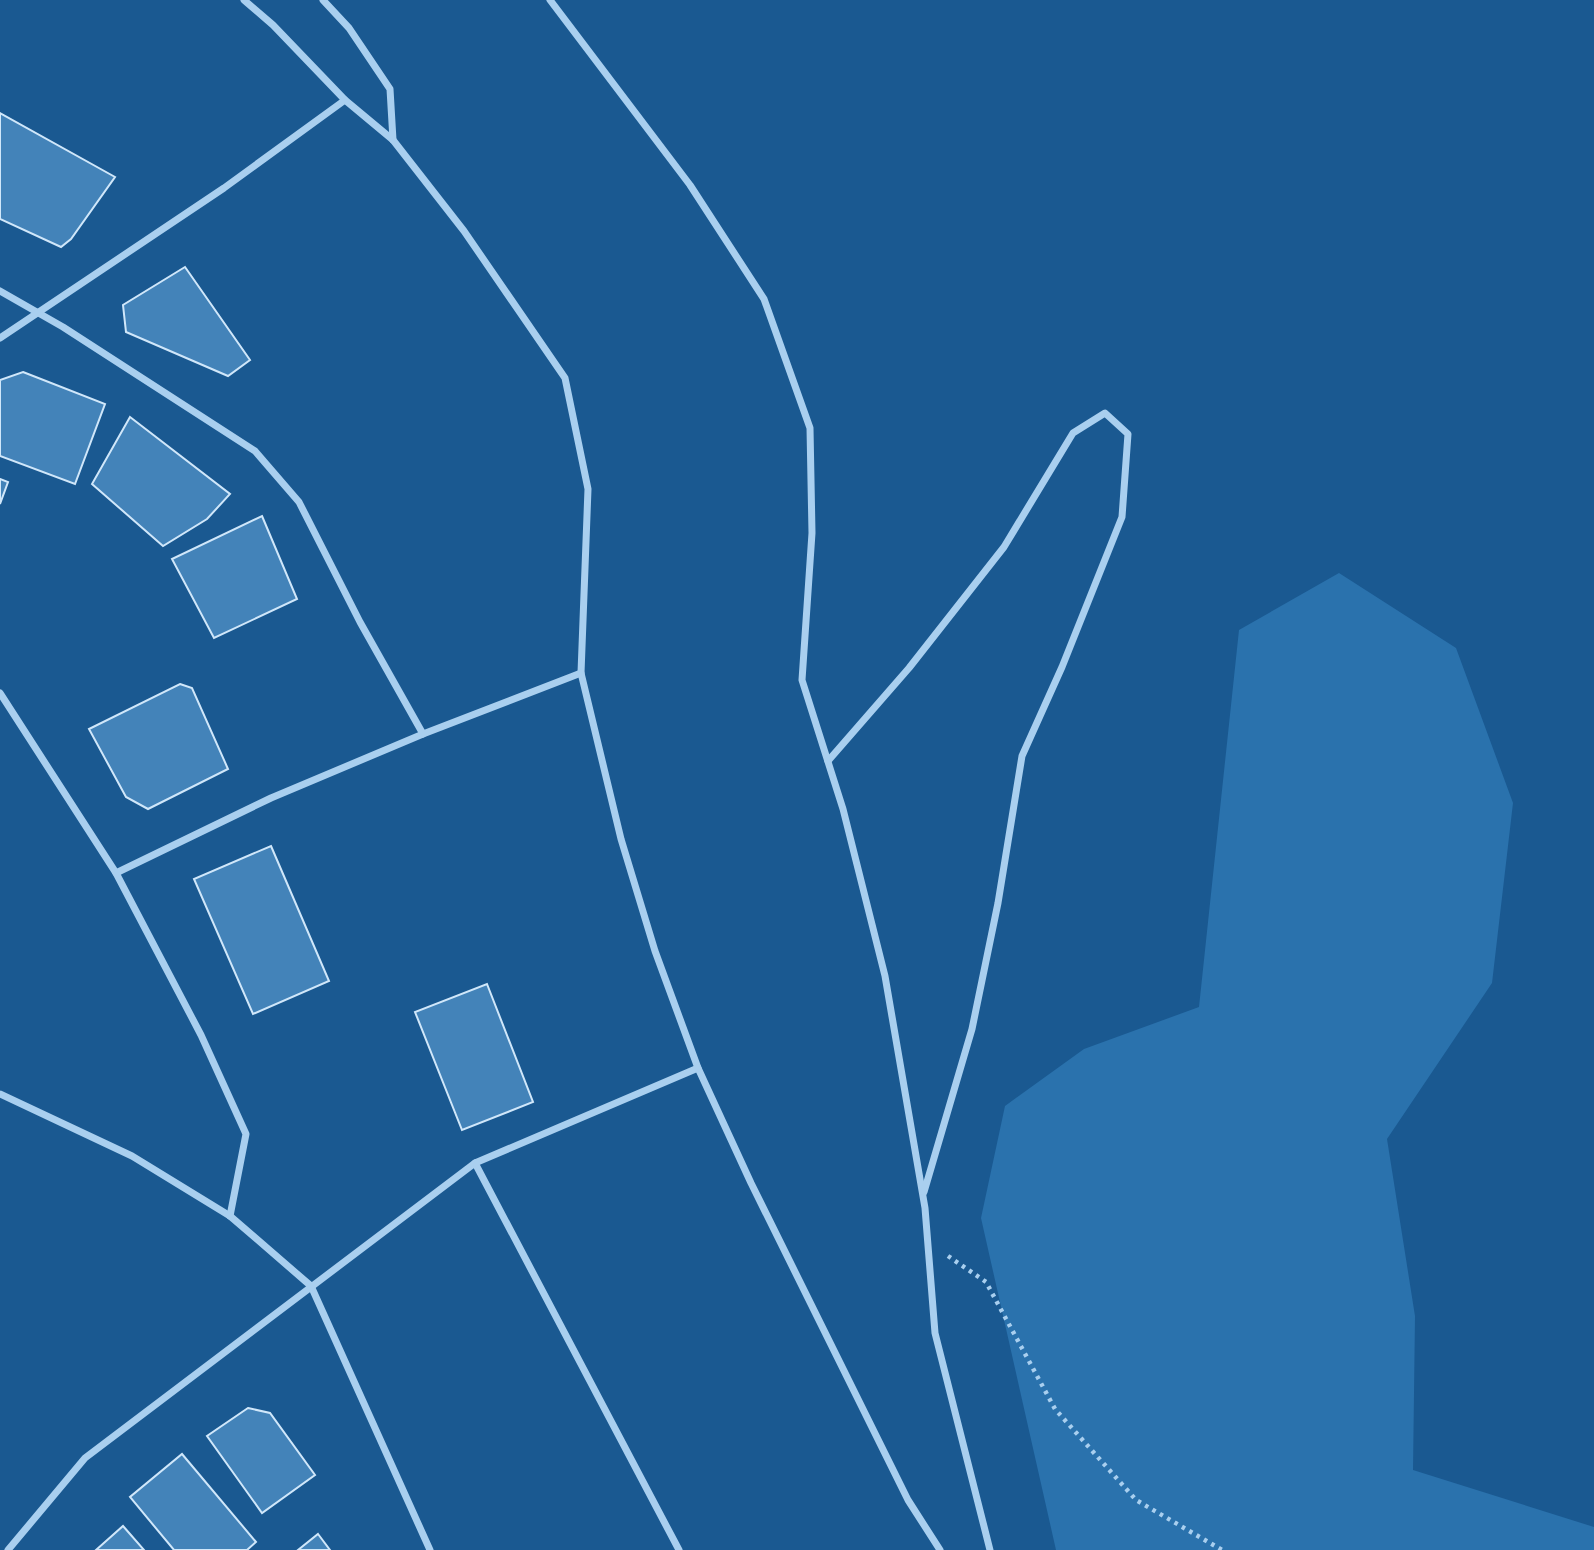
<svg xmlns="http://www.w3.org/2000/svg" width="1594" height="1550" viewBox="0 0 1594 1550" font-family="Manrope,sans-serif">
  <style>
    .green { fill: #2a72ad }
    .building { fill: #4383b9; stroke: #d0e7fa; stroke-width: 2 }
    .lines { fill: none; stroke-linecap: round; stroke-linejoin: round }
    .path { stroke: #a9cfef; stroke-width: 4.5; stroke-dasharray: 3.5 5; stroke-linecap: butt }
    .street { stroke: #a9cfef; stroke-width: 7 }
  </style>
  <rect width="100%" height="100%" fill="#1a5991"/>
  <polygon class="green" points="1339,573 1456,648 1513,803 1492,983 1387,1139 1415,1316 1413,1470 1594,1527 1594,1550 1056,1550 981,1218 1005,1106 1084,1049 1199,1007 1239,630"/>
  <g class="building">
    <polygon points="0,113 115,177 71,239 61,247 0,219"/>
    <polygon points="185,267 250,360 228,376 126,332 123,305"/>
    <polygon points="23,372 105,404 75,484 0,456 0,380"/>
    <polygon points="130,417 230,494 207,519 163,546 92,484"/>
    <polygon points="0,479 8,482 0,504"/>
    <polygon points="262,516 297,599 214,638 172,559"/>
    <polygon points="180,684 192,688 228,769 148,809 126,797 89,729"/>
    <polygon points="271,846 329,981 253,1014 194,879"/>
    <polygon points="487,984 533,1102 462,1130 415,1012"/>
    <polygon points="248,1408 270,1413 315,1475 262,1513 207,1436"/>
    <polygon points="182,1454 256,1542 247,1550 174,1550 130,1497"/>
    <polygon points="123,1526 144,1550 96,1550"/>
    <polygon points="318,1534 330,1550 298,1550"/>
  </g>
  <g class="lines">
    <polyline class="path" points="948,1256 986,1282 1055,1409 1136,1500 1222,1550"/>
    <g class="street">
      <polyline points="244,0 273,25 345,100 393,140 464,231 565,378 588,489 581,673 621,839 655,951 698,1068 751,1183 908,1500 940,1550"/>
      <polyline points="323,0 349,28 390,89 393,140"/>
      <polyline points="550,0 690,185 764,299 810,428 812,533 802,680 843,809 885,976 925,1208 935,1333 990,1550"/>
      <polyline points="0,291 63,327 255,451 299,502 360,622 423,734"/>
      <polyline points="0,338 224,188 345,100"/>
      <polyline points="0,693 116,873 201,1035 246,1134 230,1216"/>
      <polyline points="828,761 909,668 1004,547 1073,433 1105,413 1128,434 1122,517 1062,667 1022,756 998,903 972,1029 924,1192"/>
      <polyline points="116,873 271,798 423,734 581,673"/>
      <polyline points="0,1094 132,1156 230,1216 311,1286 430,1550"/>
      <polyline points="475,1163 679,1550"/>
      <polyline points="8,1550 85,1458 475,1163 698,1068"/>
    </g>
  </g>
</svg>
